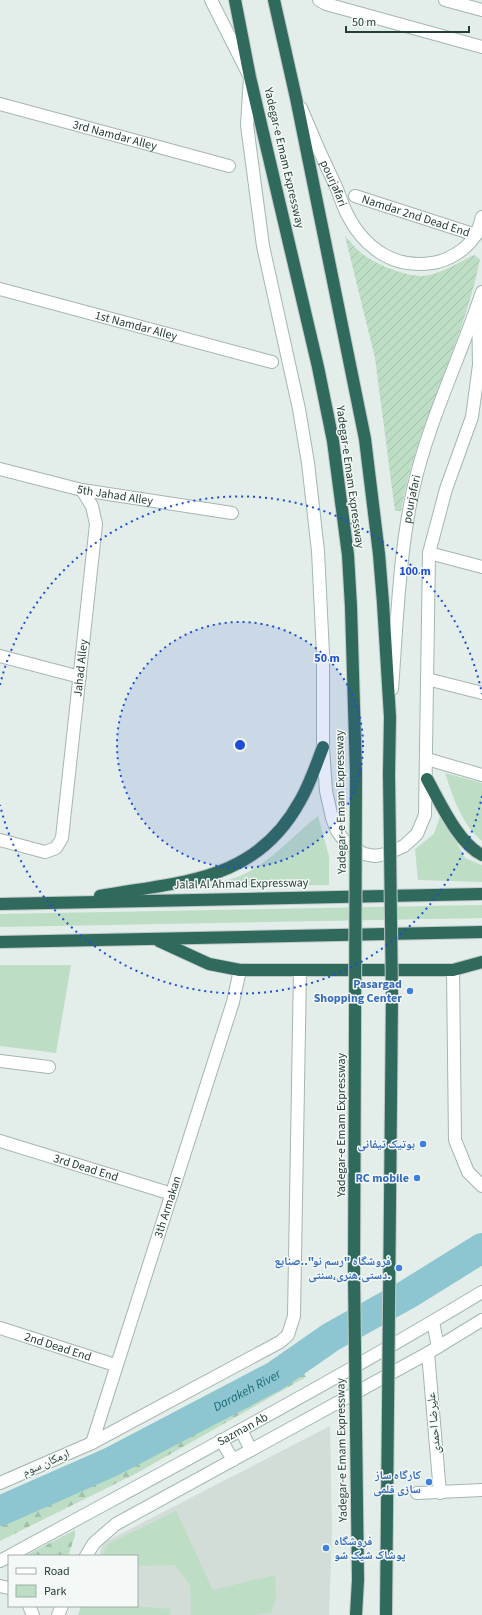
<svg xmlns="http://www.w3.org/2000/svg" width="482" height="1615" viewBox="0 0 482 1615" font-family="'Source Sans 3','Noto Naskh Arabic',sans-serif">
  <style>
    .built { fill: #d2ddd8 }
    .green { fill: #bdddc5 }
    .forest { fill: url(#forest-firs) }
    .garden { fill: url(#garden-furrows) }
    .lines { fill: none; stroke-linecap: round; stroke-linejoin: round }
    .river { stroke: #8dc6d0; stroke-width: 30 }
    .street-casing { stroke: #a6b5b0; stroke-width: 14 }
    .secondary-casing { stroke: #a2b8b0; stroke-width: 14 }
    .highway-casing { stroke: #c1c9c7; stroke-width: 14 }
    .street { stroke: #fff; stroke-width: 12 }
    .secondary { stroke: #fff; stroke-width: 12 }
    .highway { stroke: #306a5d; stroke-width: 12 }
    .highway-bridge-casing { stroke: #c1c9c7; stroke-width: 14; stroke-linecap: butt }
    .highway-bridge { stroke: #306a5d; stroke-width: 12 }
    .ring { fill: none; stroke: #1d4ed8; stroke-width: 2; stroke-dasharray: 2 4 }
    .shop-dot { fill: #3f7fe0; stroke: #f4f9f7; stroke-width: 1.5 }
    .labels { text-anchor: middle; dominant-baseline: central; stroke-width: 3; stroke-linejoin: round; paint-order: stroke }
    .street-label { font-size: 12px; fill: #233e37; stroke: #f4f9f7 }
    .shop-label { font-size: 12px; font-weight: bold; fill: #366cbe; stroke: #f4f9f7; text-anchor: end }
    .water-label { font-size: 13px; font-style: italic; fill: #1e6a79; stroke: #f4f9f7 }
    .centre { fill: #1d4ed8; stroke: #f4f9f7; stroke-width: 2 }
    .ring-label { font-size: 12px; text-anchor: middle; font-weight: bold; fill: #1d4ed8; stroke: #f4f9f7; stroke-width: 3; stroke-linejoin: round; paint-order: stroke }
  </style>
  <defs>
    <pattern id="forest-firs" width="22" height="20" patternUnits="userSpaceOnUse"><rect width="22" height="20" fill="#bdddc5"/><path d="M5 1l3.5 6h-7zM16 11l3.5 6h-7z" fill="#a2bfaa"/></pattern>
    <pattern id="garden-furrows" width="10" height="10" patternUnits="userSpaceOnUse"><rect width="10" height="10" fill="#bdddc5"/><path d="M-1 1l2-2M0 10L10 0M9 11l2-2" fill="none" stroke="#a2bfaa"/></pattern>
  </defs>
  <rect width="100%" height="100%" fill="#e3ede9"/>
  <polygon class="built" points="330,1426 332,1529 329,1615 79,1615 82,1606 137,1606 137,1556 99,1556 103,1543"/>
  <g class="green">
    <path d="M 445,773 L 482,783 L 482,841 C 461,823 454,799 445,773 Z"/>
    <polygon points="441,814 465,858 482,865 482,882 418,880 415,849 434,834"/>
    <path d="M 318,816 L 329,856 L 329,885 L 202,886 C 214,883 228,881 240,876 C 271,863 293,835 318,816 Z"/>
    <polygon points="482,905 482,918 0,927 0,914"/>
    <polygon points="0,965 71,965 56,1053 0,1046"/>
    <polygon points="176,1511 213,1590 275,1575 276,1598 271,1613 252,1615 191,1615 190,1585 175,1565 137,1566 137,1556 102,1556 108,1544"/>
    <polygon points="81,1606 134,1606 171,1609 170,1615 78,1615"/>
  </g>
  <g class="forest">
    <polygon points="301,1366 306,1377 137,1473 0,1541 0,1518 107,1473"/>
    <polygon points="75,1530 75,1536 68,1556 25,1556"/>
  </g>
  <path class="garden" d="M 345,236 C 350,241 354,247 360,252 C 374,264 404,276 423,276 C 440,275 459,262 474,255 L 480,259 C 463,346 416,424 401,511 L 395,511 L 375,358 Z"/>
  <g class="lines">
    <path class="river" id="s1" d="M 0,1511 L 111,1462 L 275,1376 L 331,1337 L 408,1294 L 482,1248"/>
    <defs>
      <g id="street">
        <polyline points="319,0 326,4 482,47"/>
        <polyline points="445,0 482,10"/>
        <path id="s2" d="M 0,104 L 229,166"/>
        <path id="s3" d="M 355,196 L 476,235"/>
        <path id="s4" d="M 0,289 L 272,362"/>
        <path id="s5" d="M 0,469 L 82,490 L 232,513"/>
        <polyline points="429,553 482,567"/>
        <polyline points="0,656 80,677"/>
        <polyline points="427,679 482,693"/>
        <polyline points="427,759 482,775"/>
        <path id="s6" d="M 0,840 L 45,852 L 56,848 L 62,838 L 96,524 L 92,506 L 82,490"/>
        <polyline points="453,970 455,1140 468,1172 482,1186"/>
        <polyline points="0,1061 49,1067"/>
        <path id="s7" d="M 0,1141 L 172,1194"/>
        <path id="s8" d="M 0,1328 L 115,1365"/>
        <polyline points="428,1353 440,1493"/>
        <path id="s9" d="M 92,1443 L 233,1002 L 240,970"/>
        <polyline points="0,1483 92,1443 280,1342 288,1335 294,1316 300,970"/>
        <polyline points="417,1493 482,1490"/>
      </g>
      <g id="secondary">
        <polyline points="211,0 250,77 247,125 263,246 299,409 308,463 318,551 323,654 323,747 326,791 332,818 337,831 346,843 364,854 375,856 386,854 404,846 417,834 425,815 429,553 446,489 472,417 479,365 478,304"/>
        <path id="s10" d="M 301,108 C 312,135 324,162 337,189 C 340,197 343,206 347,214 C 364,248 394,269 432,263 C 448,261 468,249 476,234 C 479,229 480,223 482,217"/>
        <path id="s11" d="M 392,689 C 397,623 399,555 413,490 C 428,422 460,358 482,292"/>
        <polyline points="433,1322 438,1347"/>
        <polyline points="241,1430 251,1450"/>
        <polyline points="221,1440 233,1460"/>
        <polyline points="86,1556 94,1543 116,1524 428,1353 482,1320"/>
        <path id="s12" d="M 0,1561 C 161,1473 325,1387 482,1292"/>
        <polyline points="0,1586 9,1588"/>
        <polyline points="29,1606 33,1615"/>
        <polyline points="58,1615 62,1606"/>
      </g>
      <g id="highway">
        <polyline points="235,0 250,77 318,367 333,441 348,555 351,607 356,773"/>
        <polyline points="274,0 296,98 365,439 379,554 383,603 390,717 389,774"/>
        <path d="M 427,779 C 440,802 458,843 482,855"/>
        <path d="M 100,896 C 181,881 255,883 300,801 C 310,784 316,765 323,747"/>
        <polyline points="0,904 482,894"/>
        <polyline points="159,941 209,964 240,970 453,970 482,962"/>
        <polyline points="0,942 482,932"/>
      </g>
    </defs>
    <use href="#street" class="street-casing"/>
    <use href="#secondary" class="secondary-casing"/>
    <use href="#highway" class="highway-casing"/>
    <use href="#street" class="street"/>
    <use href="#secondary" class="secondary"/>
    <use href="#highway" class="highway"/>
    <defs>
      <g id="highway-bridge">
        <polyline points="356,773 354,1274 358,1580 356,1615"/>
        <polyline points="386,1615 392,995 389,774"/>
      </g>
    </defs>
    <use href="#highway-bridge" class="highway-bridge-casing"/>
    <use href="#highway-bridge" class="highway-bridge"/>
  </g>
  <circle cx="240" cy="745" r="123" fill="#1d4ed8" fill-opacity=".12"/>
  <g class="ring">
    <circle cx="240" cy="745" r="123"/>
    <path d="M482 796A247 247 0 0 1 0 805M0 685A247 247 0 0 1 482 694"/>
  </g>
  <g class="shop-dot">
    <circle cx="410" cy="991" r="4"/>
    <circle cx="423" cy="1144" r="4"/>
    <circle cx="417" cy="1178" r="4"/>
    <circle cx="399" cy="1268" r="4"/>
    <circle cx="429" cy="1482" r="4"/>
    <circle cx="326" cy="1548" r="4"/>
  </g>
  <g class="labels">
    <g class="street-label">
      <text stroke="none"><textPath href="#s2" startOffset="119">3rd Namdar Alley</textPath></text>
      <text transform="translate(284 158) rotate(77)">Yadegar-e Emam Expressway</text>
      <text stroke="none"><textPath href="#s10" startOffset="82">pourjafari</textPath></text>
      <text stroke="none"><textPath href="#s3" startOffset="64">Namdar 2nd Dead End</textPath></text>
      <text stroke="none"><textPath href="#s4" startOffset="141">1st Namdar Alley</textPath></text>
      <text transform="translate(350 477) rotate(82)">Yadegar-e Emam Expressway</text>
      <text stroke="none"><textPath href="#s5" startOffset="118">5th Jahad Alley</textPath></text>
      <text stroke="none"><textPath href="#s11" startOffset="191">pourjafari</textPath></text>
      <text stroke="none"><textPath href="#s6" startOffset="241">Jahad Alley</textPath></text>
      <text transform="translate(341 802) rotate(-91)">Yadegar-e Emam Expressway</text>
      <text transform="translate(241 884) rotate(-1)">Jalal Al Ahmad Expressway</text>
      <text transform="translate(341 1125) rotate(-90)">Yadegar-e Emam Expressway</text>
      <text stroke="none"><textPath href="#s7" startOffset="90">3rd Dead End</textPath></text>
      <text stroke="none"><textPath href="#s9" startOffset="248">3th Armakan</textPath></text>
      <text stroke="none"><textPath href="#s8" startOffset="61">2nd Dead End</textPath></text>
      <text transform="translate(434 1423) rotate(-95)">علیرضا احمدی</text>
      <text stroke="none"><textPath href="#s12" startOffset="276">Sazman Ab</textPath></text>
      <text transform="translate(342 1450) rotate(-91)">Yadegar-e Emam Expressway</text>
      <text transform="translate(46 1463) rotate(-24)">ارمکان سوم</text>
    </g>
    <g class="shop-label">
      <text x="402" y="984">Pasargad<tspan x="402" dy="14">Shopping Center</tspan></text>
      <text x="415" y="1144">بوتیک تیفانی</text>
      <text x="409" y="1178">RC mobile</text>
      <text x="391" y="1261">فروشگاه "رسم نو"..صنایع<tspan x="391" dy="14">دستی،هنری،سنتی.</tspan></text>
      <text x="421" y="1475">کارگاه ساز<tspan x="421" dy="14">سازی قلمی</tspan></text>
      <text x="334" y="1541" text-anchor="start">فروشگاه<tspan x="334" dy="14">پوشاک شیک شو</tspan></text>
    </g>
    <g class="water-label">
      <text stroke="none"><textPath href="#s1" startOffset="275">Darakeh River</textPath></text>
    </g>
  </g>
  <circle cx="240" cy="745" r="6" class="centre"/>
  <g class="ring-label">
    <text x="415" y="575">100 m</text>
    <text x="327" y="662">50 m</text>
  </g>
  <rect x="8" y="1555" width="130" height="52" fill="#f4f9f7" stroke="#a0aeaa"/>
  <rect x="16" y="1568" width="20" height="6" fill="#ffffff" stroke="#a0aeaa"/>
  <text x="44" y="1575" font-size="12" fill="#233e37">Road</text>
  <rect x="16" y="1585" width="20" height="12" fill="#bdddc5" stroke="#a0aeaa"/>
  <text x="44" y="1595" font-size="12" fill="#233e37">Park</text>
  <path d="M346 26v6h123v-6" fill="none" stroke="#233e37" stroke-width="2"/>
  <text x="352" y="26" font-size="12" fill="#233e37" stroke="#f4f9f7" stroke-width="3" paint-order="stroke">50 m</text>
</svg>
